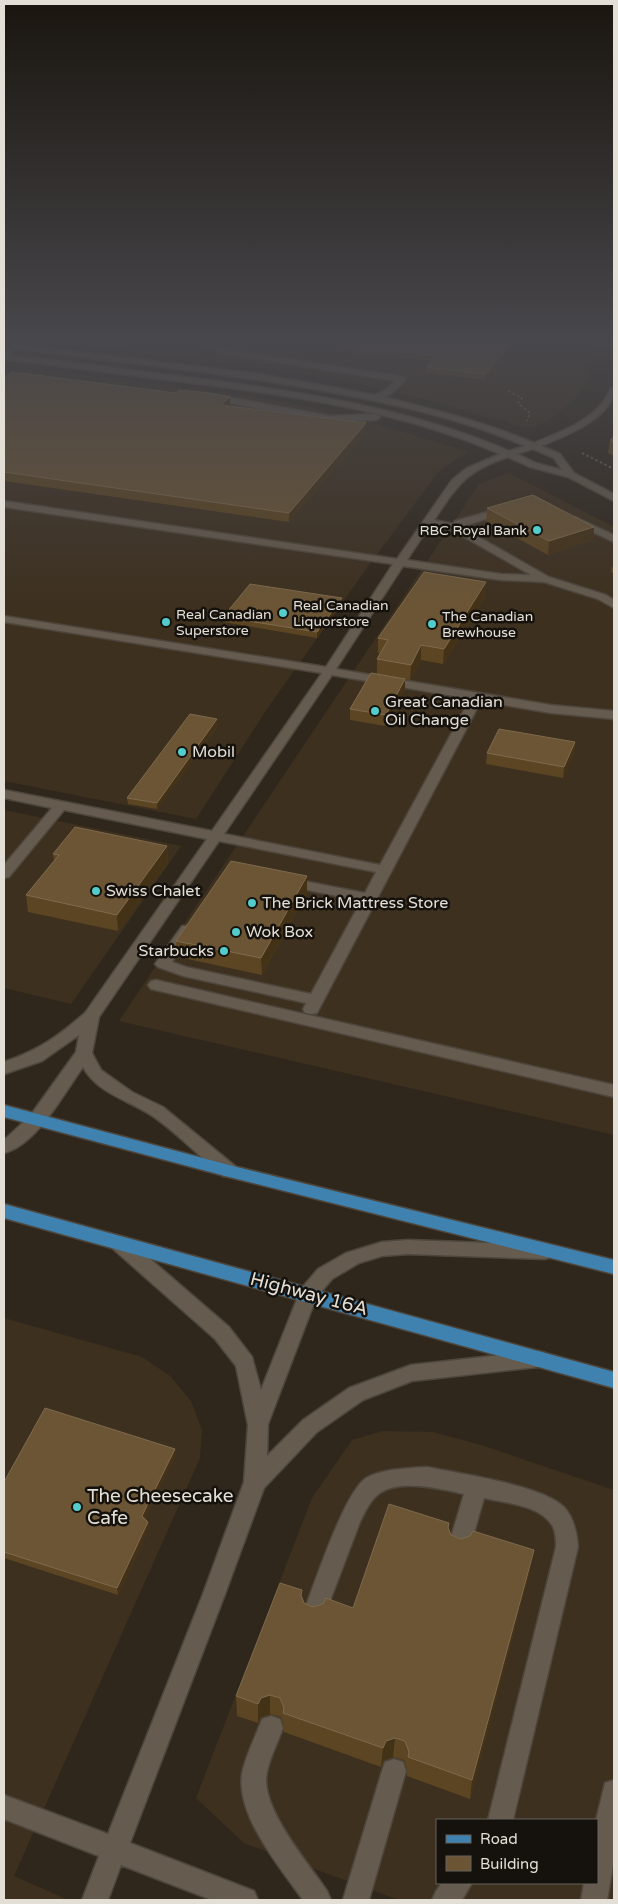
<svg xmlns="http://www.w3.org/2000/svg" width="618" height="1904" viewBox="0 0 618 1904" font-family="'Varela Round',sans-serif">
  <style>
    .built { fill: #3d301f; fill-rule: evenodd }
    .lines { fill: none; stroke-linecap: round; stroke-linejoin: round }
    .minor-casing { stroke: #4d463c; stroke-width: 3 }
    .major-casing { stroke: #4d463c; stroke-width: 3 }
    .path { stroke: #675f55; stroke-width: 2; stroke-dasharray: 2.5 2.5; stroke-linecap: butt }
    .minor { fill: #655b4e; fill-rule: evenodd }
    .major { fill: #3f81af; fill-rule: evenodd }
    .wall { fill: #5c4522 }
    .shaded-wall { fill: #443217 }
    .building { fill: #6b5535; stroke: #7e6a4e }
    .poi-dot { fill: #52cdcc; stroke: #15110c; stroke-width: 2 }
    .labels { text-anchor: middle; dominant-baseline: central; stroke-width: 5; stroke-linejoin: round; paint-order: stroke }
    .far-poi-label { font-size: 14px; fill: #e3ded6; stroke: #15110c; text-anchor: start }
    .poi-label { font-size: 16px; fill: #e3ded6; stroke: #15110c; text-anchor: start }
    .near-street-label { font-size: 19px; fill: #e3ded6; stroke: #15110c }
    .near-poi-label { font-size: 19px; fill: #e3ded6; stroke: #15110c; text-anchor: start }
  </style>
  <rect width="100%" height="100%" fill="#30271c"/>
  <g class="built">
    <polygon points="69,341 589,341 592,363 588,381 577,397 547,422 534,427 523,427 409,395 342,380 261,367 73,344"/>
    <polygon points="39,370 240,395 306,406 371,422 468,452 439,471 369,565 269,706 196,819 4,781 4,379 22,372"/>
    <polygon points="509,473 614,527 614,1135 119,1021 479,484"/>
    <polygon points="4,810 181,846 71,1004 4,988"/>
    <polygon points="4,1318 142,1357 170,1376 191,1401 202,1430 200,1458 14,1876 68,1900 4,1900"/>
    <path d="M 383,1431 L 433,1432 L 481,1445 L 614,1490 L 614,1900 L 399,1900 L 244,1843 L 196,1798 L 312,1498 L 352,1440 ZM 437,1820 L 597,1820 L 597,1883 L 437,1883 Z"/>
  </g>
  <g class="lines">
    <defs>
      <g id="minor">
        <path d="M 188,341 L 209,342 L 227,350 L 405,377 L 405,381 L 391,394 L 384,397 C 435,410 485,422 534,443 C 557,433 587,423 603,402 C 606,398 608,393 611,388 L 614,388 C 614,418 565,436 541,446 L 560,454 L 574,473 L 614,494 L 614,501 L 568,477 L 530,467 L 508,457 C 465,471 458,485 434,520 L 453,524 L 455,521 L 505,507 L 508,508 L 508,512 L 461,527 L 549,577 L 606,595 L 614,600 L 614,608 L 598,599 L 544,582 L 501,580 L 403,566 L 336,669 L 551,705 L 614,711 L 614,719 L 551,713 L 481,701 L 317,1013 L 311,1014 L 305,1013 L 303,1009 L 306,1003 L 183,976 L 158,967 L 155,964 L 182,926 L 192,926 L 194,929 L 172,962 L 186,967 L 311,994 L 361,901 L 288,886 L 283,885 L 281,882 L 283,879 L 288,878 L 365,893 L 376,872 L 219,841 L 99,1017 L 92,1053 L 101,1070 L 132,1092 L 163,1107 L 235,1166 L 238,1171 L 235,1176 L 229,1177 L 223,1176 C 200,1157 175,1131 151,1115 C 128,1100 97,1093 83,1067 C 64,1093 37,1145 4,1153 L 4,1140 L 30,1116 L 76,1052 L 79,1035 L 42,1061 L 4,1074 L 4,1062 C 39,1050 57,1037 85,1013 L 207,839 L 64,810 L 9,877 L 4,878 L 4,865 L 52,808 L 4,798 L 4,790 L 212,831 L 322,673 L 4,622 L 4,616 L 326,667 L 393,564 L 4,507 L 4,501 L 397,559 L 452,480 L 467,468 L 500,454 C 402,411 290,395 184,382 C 124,374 64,367 4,359 L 4,355 C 59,360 114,368 169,375 C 284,389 402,405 509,451 L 525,446 C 465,420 400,405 335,393 C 225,372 114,362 4,347 L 4,343 L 260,374 L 375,395 L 385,390 L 396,381 L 225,354 L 207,346 ZM 533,449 L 554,458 L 562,470 L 536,463 L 517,454 ZM 430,525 L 452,530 L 531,575 L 501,574 L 407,560 ZM 332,675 L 470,699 L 380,865 L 224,834 Z"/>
        <polygon points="610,341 614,341 614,346 611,346"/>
        <polygon points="211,394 330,416 376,414 380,417 376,420 330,422 208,399 208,395"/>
        <polygon points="575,517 614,535 614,542 571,522 571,518"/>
        <polygon points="156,980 614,1085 614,1097 151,989 148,985 151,981"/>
        <polygon points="119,1236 126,1238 229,1327 252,1357 261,1390 301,1289 318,1269 346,1253 382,1242 408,1240 545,1245 552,1247 554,1252 552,1257 545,1259 408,1254 382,1256 359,1263 332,1279 316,1298 268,1424 267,1456 303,1420 349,1388 411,1365 538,1351 545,1353 548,1359 545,1365 538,1367 412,1381 363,1400 317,1432 264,1488 225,1594 130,1843 254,1891 258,1900 212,1900 121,1865 108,1900 82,1900 99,1856 4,1819 4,1795 108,1834 203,1594 244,1482 248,1425 236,1366 215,1339 112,1248 110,1243 112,1238"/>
        <path d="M 427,1467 C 460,1474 542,1485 564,1507 C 574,1518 577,1533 578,1547 L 513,1820 L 488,1820 L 556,1547 C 556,1541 556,1533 553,1527 C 542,1505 505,1503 484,1498 L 470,1547 L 467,1554 L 459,1557 L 451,1554 L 448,1547 L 464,1494 C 442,1489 401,1479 380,1493 C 370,1500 365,1512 360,1522 L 322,1622 L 314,1625 L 306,1622 L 303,1614 C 314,1585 344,1493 366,1478 C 381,1469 410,1468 427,1467 Z"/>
        <path d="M 271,1716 L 280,1719 L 283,1728 C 278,1742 270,1757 267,1772 C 259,1807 308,1862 327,1891 L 331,1900 L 303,1900 C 280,1867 236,1816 242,1774 C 244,1760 257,1733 262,1719 Z"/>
        <polygon points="394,1759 403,1762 406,1771 369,1900 343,1900 382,1771 385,1762"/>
        <polygon points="614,1780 614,1860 607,1900 581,1900 584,1883 597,1883 596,1820 605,1783"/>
        <polygon points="442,1883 472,1883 462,1900 432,1900 436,1891"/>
      </g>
      <g id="major">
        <polygon points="20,341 29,341 4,357 4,352"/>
        <polygon points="4,1105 229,1165 614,1260 614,1274 229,1177 4,1117"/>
        <polygon points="4,1204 614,1372 614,1388 4,1218"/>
      </g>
    </defs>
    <use href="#minor" class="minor-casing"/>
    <use href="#major" class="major-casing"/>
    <g class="path">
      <polyline points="508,391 522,398 518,403 530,413 527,421"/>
      <polyline points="582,453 614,469"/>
    </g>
    <use href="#minor" class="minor"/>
    <use href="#major" class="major"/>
  </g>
  <g class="wall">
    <polygon points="516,341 485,380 426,373 426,367 432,361 342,351 342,345"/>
    <polygon points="4,378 230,406 365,432 289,522 4,481"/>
    <polygon points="614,437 614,456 608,453 610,440"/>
    <polygon points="487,508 594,527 593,540 548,555 486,521"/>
    <polygon points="614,566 614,574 611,572 612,567"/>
    <polygon points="485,596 443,664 421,660 410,680 386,675 405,679 405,690 385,726 350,720 350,709 377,674 377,659 381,653 378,653 378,638"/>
    <polygon points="342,603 317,638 223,622 223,617"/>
    <polygon points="218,725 157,809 128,804 127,798"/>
    <polygon points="575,742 574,753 563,778 486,764 487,753"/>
    <polygon points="167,846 168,862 118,931 28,912 26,895 54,860 53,854"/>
    <polygon points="307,876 307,892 262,975 178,957 176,941"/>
    <polygon points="175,1449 175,1456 144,1519 148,1522 149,1528 118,1595 4,1558 4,1482"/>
    <polygon points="449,1523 449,1528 451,1535 461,1539 534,1550 530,1570 470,1799 407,1776 407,1769 404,1760 393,1757 384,1760 381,1767 284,1732 283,1724 281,1717 270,1714 261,1717 258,1723 237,1716 236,1696 302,1598 304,1603 313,1607 353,1608"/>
  </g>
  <g class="shaded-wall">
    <polygon points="512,341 516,341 485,380 486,374"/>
    <polygon points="230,397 230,406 221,405"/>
    <polygon points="366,423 365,432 289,522 289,513"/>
    <polygon points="594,527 593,540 548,555 549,541"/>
    <polygon points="486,582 485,596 443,664 444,649"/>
    <polygon points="342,598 342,603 317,638 317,632"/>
    <polygon points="421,645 421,660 410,680 411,665"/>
    <polygon points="405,679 405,690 385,726 386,715"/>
    <polygon points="217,719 218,725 157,809 157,803"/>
    <polygon points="575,742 574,753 563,778 564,767"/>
    <polygon points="167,846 168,862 118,931 117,915"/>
    <polygon points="307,876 307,892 262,975 261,958"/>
    <polygon points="175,1449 175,1456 142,1523 142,1516"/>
    <polygon points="148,1522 149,1528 118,1595 117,1588"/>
    <polygon points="534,1550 530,1570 470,1799 472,1780"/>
    <polygon points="270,1695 270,1714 261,1717 258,1723 258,1704 261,1698"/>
    <polygon points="395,1738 393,1757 384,1760 381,1767 383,1748 386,1741"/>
  </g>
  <g class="building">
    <polygon points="346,341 512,341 486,374 426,367 437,356 342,345"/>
    <polygon points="12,372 176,393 179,390 208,393 230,397 221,405 366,423 289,513 4,472 4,378"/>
    <polygon points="614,437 614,443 610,440"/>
    <polygon points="533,495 594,527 549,541 487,508"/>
    <polygon points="424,572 486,582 444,649 421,645 411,665 377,659 388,640 378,638"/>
    <polygon points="250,584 342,598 317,632 223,617"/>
    <polygon points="371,673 405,679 386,715 350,709"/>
    <polygon points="190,714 217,719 157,803 127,798"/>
    <polygon points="499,729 575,742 564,767 487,753"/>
    <polygon points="75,827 167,846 117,915 26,895 59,855 53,854"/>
    <polygon points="231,861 307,876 261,958 176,941"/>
    <polygon points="45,1408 175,1449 142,1516 148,1522 117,1588 4,1552 4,1482"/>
    <polygon points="389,1504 449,1523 448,1528 451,1535 461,1539 470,1536 473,1531 534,1550 472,1780 408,1757 409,1752 405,1741 395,1738 386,1741 383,1748 283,1713 284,1708 280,1698 270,1695 261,1698 258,1704 236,1696 280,1583 302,1590 301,1595 304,1603 313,1607 323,1604 326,1598 353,1608"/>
  </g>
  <linearGradient id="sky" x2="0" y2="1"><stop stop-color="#1a150f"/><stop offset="0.56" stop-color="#48474b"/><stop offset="1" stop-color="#48474b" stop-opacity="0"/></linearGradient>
  <rect width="618" height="607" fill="url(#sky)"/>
  <g class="poi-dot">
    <circle cx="537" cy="530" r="5"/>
    <circle cx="283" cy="613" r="5"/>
    <circle cx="166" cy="622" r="5"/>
    <circle cx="432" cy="624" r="5"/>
    <circle cx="375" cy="711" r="5"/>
    <circle cx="182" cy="752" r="5"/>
    <circle cx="96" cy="891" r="5"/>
    <circle cx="252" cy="903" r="5"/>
    <circle cx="236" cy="932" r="5"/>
    <circle cx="224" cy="951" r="5"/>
    <circle cx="77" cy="1507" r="5"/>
  </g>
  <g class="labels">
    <g class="far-poi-label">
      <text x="527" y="530" text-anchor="end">RBC Royal Bank</text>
      <text x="293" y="605">Real Canadian<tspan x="293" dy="16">Liquorstore</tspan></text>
      <text x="176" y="614">Real Canadian<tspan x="176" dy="16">Superstore</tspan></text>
      <text x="442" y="616">The Canadian<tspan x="442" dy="16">Brewhouse</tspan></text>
    </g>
    <g class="poi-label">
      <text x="385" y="702">Great Canadian<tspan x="385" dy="18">Oil Change</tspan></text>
      <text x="192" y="752">Mobil</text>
      <text x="106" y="891">Swiss Chalet</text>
      <text x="262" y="903">The Brick Mattress Store</text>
      <text x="246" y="932">Wok Box</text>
      <text x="214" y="951" text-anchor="end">Starbucks</text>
    </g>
    <g class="near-street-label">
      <text transform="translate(309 1294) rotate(15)">Highway 16A</text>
    </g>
    <g class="near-poi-label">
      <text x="87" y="1496">The Cheesecake<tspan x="87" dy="22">Cafe</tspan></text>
    </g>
  </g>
  <rect width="618" height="1904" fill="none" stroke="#e3ded6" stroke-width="10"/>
  <rect x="436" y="1819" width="162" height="65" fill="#15110c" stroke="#67635d"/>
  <rect x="446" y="1835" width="25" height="8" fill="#3f81af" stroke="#67635d"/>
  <text x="480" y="1844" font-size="15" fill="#e3ded6">Road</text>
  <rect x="446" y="1856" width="25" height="15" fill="#6b5535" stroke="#67635d"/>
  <text x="480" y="1869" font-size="15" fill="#e3ded6">Building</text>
</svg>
